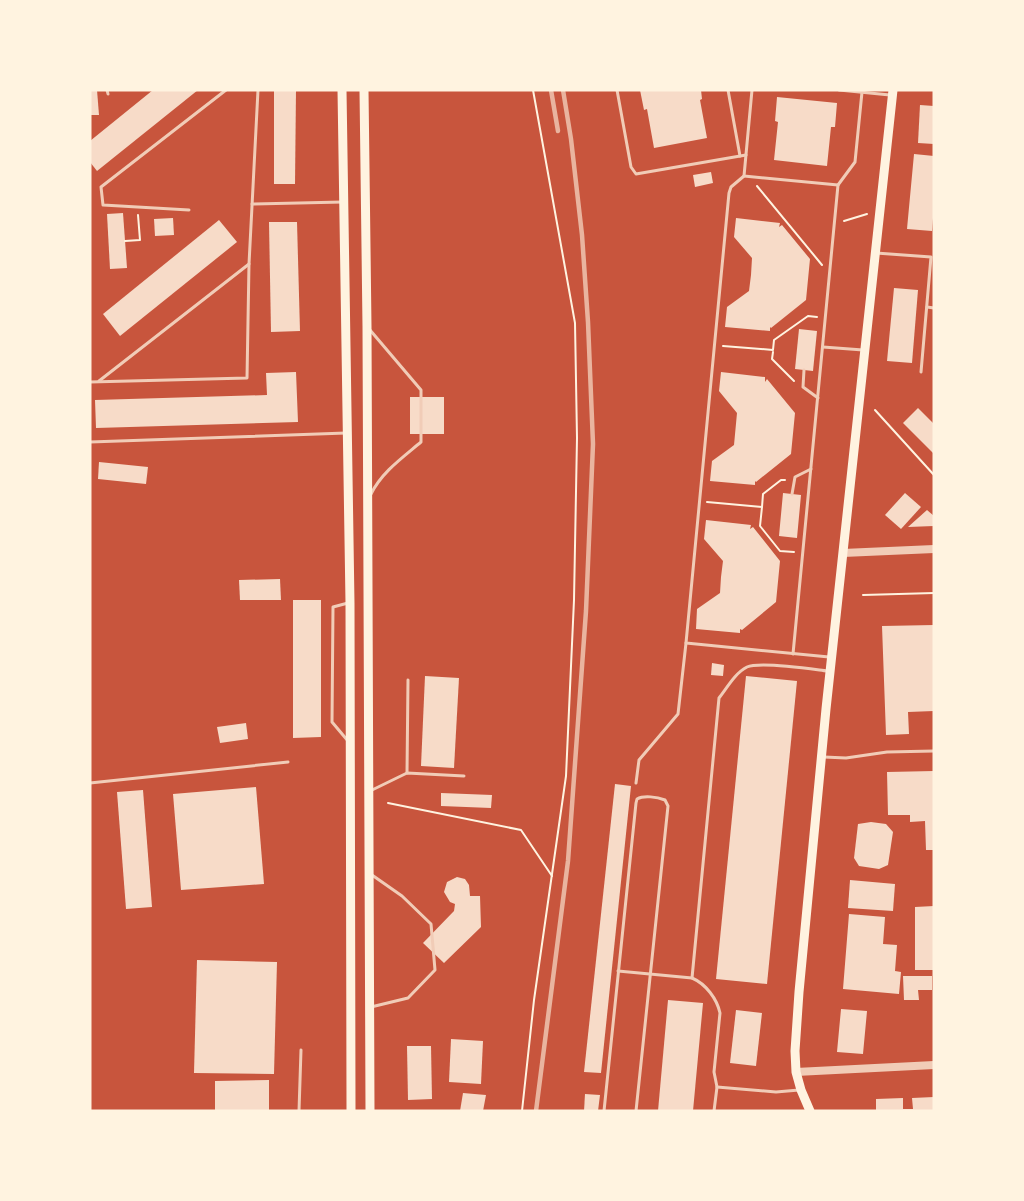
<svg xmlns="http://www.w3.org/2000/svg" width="1024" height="1201" viewBox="0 0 1024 1201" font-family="Manrope,sans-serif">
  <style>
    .building { fill: #f7dbc8 }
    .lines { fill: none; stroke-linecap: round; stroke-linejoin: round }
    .path { stroke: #fff3e0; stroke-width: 2 }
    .service { stroke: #f1ccb7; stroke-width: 3 }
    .tertiary { stroke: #f1ccb7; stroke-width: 8 }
    .secondary { stroke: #fff3e0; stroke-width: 9 }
    .primary { stroke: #fff3e0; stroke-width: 9 }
    .rail { stroke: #e9b49f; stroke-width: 4.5 }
  </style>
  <rect width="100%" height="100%" fill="#c8553d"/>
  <g class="building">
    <polygon points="90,90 97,90 99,115 90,115"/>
    <polygon points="153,90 198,90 97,171 90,162 90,141"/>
    <polygon points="274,90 296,90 295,184 274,184"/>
    <polygon points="640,90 701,90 702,99 700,100 707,138 654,148 647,109 644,110"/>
    <polygon points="777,97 837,103 835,127 831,127 827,166 774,160 778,122 775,121"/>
    <polygon points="920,105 934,106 934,144 918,143"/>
    <polygon points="914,154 934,156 934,205 932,231 907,229"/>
    <polygon points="711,172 713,183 695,187 693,175"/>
    <polygon points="123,213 127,268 110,269 107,214"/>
    <polygon points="173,218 174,235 155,236 154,219"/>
    <polygon points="736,218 780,223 779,227 782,225 810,259 806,300 771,328 770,327 770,331 725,327 727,307 749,291 751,275 752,258 734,237"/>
    <polygon points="219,220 237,242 120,336 103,314"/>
    <polygon points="269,222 297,222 300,331 271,332"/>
    <polygon points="894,288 918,290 912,363 887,361"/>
    <polygon points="799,329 817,331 813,371 795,369"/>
    <polygon points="296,372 298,422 96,428 95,400 267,395 266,373"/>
    <polygon points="721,372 765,377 765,382 767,379 795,413 791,454 756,482 755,481 755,485 710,481 712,461 734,445 737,413 719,391"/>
    <rect x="410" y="397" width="34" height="37"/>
    <polygon points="918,408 934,424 934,454 903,423"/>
    <polygon points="99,462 148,467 146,484 98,479"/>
    <polygon points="783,493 801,495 797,538 779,536"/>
    <polygon points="905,493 921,507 901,529 885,515"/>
    <polygon points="927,510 934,516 934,526 908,527"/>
    <polygon points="706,520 751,525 750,529 753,527 780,561 776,602 742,630 740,629 740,633 696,629 697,609 720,593 721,577 723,561 704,539"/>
    <polygon points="280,579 281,600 240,600 239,580"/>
    <polygon points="293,600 321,600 321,737 293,738"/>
    <polygon points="934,625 934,711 908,712 909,734 886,735 882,626"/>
    <polygon points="712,663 724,665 723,676 711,675"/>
    <polygon points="425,676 459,678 454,768 421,766"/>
    <polygon points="746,676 797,681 767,984 716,979"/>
    <polygon points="246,723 248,739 220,743 217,727"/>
    <polygon points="934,771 934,850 926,850 925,821 910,822 910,815 888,815 887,772"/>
    <polygon points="615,784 631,786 601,1073 584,1072"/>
    <polygon points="256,787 264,884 181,890 173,794"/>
    <polygon points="143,790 152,907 126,909 117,792"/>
    <polygon points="441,793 492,795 491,808 441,806"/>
    <polygon points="871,822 886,824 893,832 888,865 879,869 859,866 854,858 858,824"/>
    <polygon points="457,877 465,879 469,885 470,896 480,896 481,927 444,963 423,943 454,911 455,904 450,902 444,892 447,882"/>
    <polygon points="850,880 895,884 893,911 848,908"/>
    <polygon points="934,906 934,970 915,970 915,907"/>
    <polygon points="849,914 885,917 883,944 897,945 895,971 901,972 899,994 843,989"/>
    <polygon points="197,960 277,962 274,1074 194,1073"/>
    <polygon points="903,976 932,976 932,990 918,990 919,1000 904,1000"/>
    <polygon points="668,1000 703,1003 693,1111 658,1111"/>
    <polygon points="841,1009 867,1011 863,1054 837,1052"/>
    <polygon points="736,1010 762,1013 756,1066 730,1063"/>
    <polygon points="451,1039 483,1041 481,1084 449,1082"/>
    <polygon points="407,1046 431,1046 432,1099 408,1100"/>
    <polygon points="269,1080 269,1111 215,1111 215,1081"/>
    <polygon points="463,1093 486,1095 483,1111 460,1111"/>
    <polygon points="585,1094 600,1095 598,1111 584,1111"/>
    <polygon points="934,1097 934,1111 876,1111 876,1099 903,1098 903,1109 913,1109 912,1098"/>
  </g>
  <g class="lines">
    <g class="path">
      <polyline points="757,186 822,265"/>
      <polyline points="844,221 867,214"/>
      <polyline points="125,241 140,240 138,215"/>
      <polyline points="723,346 773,350 774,340 808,316 817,317"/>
      <polyline points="773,352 772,359 794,381"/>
      <polyline points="875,410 934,475"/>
      <polyline points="707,502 762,507 760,526 780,551 794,552"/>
      <polyline points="762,507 763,494 781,480 785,480"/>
      <polyline points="863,595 934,593"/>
      <polyline points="388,803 521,830 552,876"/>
      <polyline points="522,1111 534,1000 566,776 574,600 577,438 575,323 533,90"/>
    </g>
    <g class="service">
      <polyline points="107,90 108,94"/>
      <polyline points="617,90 631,167 636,174 746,155"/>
      <polyline points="728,90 740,156"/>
      <polyline points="752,90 744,176 838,185 855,162 862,92"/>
      <polyline points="839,90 890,95"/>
      <polyline points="744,176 731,187 729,193 686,643 829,657"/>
      <polyline points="252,204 343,202"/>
      <polyline points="189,210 103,205 101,187 226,90"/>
      <polyline points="876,253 931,257 921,372"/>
      <polyline points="927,307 934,308"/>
      <path d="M 370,330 L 421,390 L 421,442 C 402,458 382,472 371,494"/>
      <polyline points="823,347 863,350"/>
      <polyline points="804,370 803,387 818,398"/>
      <polyline points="99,381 249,264"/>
      <polyline points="90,382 247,378 249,264 258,90"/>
      <polyline points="90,442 346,433"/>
      <polyline points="792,494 795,477 811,469"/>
      <polyline points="793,654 838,185"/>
      <polyline points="348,741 332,722 333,607 348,603"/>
      <polyline points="824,757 846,758 887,752 934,751"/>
      <polyline points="407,773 408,680"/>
      <polyline points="90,783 288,762"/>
      <polyline points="636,783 639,760 678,714 686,643"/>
      <polyline points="370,791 407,773 464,776"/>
      <path d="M 618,971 L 692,978 C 706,984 717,999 720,1013 L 714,1072 L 717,1087 L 714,1111"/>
      <path d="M 692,978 L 719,698 C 727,688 735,673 747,667 C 760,661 811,669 827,671"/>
      <polyline points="371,1007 408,998 435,970 431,924 402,896 372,875"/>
      <polyline points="717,1087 776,1092 799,1090"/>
      <polyline points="299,1111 301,1050"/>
      <path d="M 604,1111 L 636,803 L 637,799 C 644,795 657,797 665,800 L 668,806 L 636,1111"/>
    </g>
    <g class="tertiary">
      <polyline points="843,553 934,549"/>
      <polyline points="796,1072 934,1065"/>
    </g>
    <polyline class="secondary" points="810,1111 801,1090 796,1072 795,1051 799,992 826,709 893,90"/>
    <g class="primary">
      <polyline points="342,90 350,603 351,1111"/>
      <polyline points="364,90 367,326 370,1111"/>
    </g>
    <g class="rail">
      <polyline points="551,90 558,131"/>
      <polyline points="536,1111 568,861 586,611 593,444 588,322 582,235 571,139 563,90"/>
    </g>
  </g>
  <rect width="1024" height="1201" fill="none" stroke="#fff3e0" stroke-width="183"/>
</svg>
